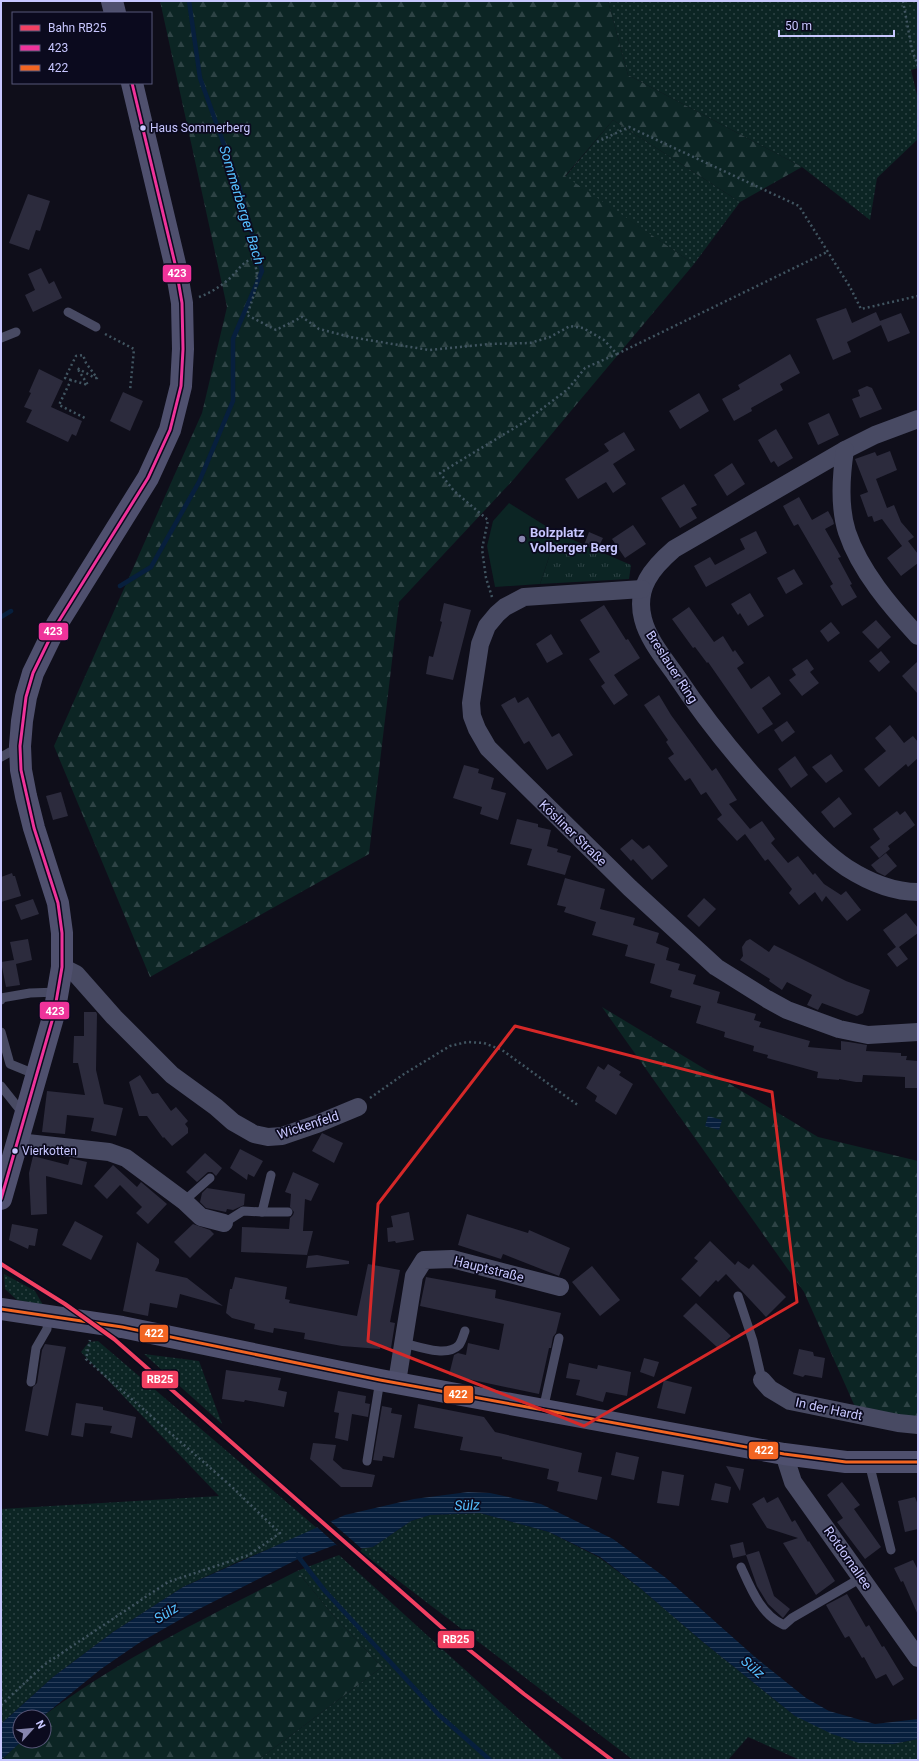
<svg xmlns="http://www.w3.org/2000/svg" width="919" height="1761" viewBox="0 0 919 1761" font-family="Roboto,sans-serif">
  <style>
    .grass { fill: url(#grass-dots) }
    .forest { fill: url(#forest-firs) }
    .park { fill: url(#park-tufts) }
    .garden { fill: #0c2524 }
    .water { fill: url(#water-rules) }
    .pier { fill: #0f0e1a }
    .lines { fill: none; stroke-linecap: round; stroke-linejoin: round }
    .stream { stroke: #071f3d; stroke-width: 4.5 }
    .building { fill: #2c2b3d }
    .path { stroke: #415561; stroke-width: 2.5; stroke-dasharray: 2 3; stroke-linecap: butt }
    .lane { stroke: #484a63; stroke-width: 9 }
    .street { stroke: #484a63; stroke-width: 18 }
    .secondary { stroke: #4f506e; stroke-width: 22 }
    .bus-1-casing { stroke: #0b0a1e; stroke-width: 6 }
    .bus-2-casing { stroke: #0b0a1e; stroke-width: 6 }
    .bus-1 { stroke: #ef339a; stroke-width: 3 }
    .bus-2 { stroke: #f26522; stroke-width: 3 }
    .rail-1-casing { stroke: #0b0a1e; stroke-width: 7 }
    .rail-1 { stroke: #f24062; stroke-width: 4 }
    .marked { fill: none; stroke: #d62828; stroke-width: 3; stroke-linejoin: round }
    .bus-dot { fill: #c8c7ff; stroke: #0b0a1e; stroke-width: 1.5 }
    .poi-dot { fill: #8786af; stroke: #0b0a1e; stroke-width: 1.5 }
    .labels { text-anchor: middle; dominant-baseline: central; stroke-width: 3.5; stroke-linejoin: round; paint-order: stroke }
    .bus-label { font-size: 12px; fill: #c8c7ff; stroke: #0b0a1e; text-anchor: start }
    .poi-label { font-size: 13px; font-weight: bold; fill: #c8c7ff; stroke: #0b0a1e; text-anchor: start }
    .street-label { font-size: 13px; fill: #c8c7ff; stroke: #0b0a1e }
    .water-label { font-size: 14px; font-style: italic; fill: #55c0ff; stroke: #0b0a1e }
    .line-badge { stroke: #0b0a1e; stroke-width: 1.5 }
    .badge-label { font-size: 11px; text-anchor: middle; font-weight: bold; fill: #fff }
  </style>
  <defs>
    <pattern id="grass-dots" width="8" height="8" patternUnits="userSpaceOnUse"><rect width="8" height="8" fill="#0c2524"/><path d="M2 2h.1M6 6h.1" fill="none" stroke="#2e4345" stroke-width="1.8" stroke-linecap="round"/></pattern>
    <pattern id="forest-firs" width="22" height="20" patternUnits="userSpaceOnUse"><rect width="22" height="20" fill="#0c2524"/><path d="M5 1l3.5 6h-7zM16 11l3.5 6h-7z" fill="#2e4345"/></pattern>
    <pattern id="park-tufts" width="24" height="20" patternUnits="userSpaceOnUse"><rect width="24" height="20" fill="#0c2524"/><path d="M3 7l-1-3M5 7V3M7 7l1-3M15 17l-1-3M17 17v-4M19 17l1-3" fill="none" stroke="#2e4345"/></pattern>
    <pattern id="water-rules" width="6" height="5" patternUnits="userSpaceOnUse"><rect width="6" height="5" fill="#071f3d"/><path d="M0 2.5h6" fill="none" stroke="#2a3e5a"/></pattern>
  </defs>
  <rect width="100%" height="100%" fill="#0f0e1a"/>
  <g class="grass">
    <polygon points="608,1 918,1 918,68 911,70 918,99 918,139 877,178 870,220 802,167 628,75"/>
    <polygon points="613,120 740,202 694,264 565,177"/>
    <polygon points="4,1274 35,1291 43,1305 17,1300 5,1289"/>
    <polygon points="98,1341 318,1529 242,1560 183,1587 113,1632 53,1677 1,1724 1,1509 219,1496 81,1352 89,1342"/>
    <polygon points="144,1354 199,1361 222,1424"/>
    <polygon points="480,1513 549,1532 600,1558 640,1588 703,1642 795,1716 893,1744 918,1739 918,1760 800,1760 748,1737 728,1760 633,1760 357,1549 373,1547 411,1521 430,1515"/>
    <polygon points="339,1555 564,1760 258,1760 382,1667 332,1614 297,1571"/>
  </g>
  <g class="forest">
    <polygon points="160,1 608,1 628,75 802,167 740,202 613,120 565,176 694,264 514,479 399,602 369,854 150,977 54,746 202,413 227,307"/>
    <polygon points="602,1007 818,1137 918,1161 918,1420 856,1409 804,1292"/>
    <path d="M 297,1571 L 332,1614 L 382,1667 L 258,1760 L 2,1760 L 20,1741 L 44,1741 L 44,1717 L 42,1717 C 121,1658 210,1616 297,1571 Z"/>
  </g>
  <polygon class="park" points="557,533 631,565 629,579 540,584"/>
  <polygon class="garden" points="509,503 557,533 540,584 495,587 487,546 493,521"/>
  <g class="water">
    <polygon points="708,1116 722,1120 719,1130 705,1126"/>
    <polygon points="468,1492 490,1493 541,1504 613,1539 666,1578 755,1657 806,1698 829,1711 875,1724 918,1719 918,1739 893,1744 859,1743 832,1734 795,1716 703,1642 640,1588 600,1557 549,1532 480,1513 430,1515 411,1521 373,1547 357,1549 335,1545 298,1559 195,1611 139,1643 101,1669 42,1717 20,1717 20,1741 22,1741 1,1760 1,1724 53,1677 113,1632 183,1587 345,1515 414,1499"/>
  </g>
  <polygon class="pier" points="330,1521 362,1549 360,1551 340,1548 317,1527"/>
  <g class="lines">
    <g class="stream">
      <polyline points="120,586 151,567 199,482 233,401 233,339 262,271 239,186 200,78 189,1"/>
      <polyline points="1,617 11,611"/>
      <polyline points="297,1555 325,1591 439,1715 490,1760"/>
    </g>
  </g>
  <g class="building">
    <polygon points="28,194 50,201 40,231 36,230 29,250 9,243"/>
    <polygon points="41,268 49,284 54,281 62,298 33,312 25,295 35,290 28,274"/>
    <polygon points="846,308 852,323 876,312 880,321 901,313 910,333 888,342 881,325 847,342 851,352 833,360 816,319"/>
    <polygon points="790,354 800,373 780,384 783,390 751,408 752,411 734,421 722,399 740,389 738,385"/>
    <polygon points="39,369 63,381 51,407 82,421 76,436 72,434 68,442 26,422 32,410 24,407 31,393 29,392"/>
    <polygon points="867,386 872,388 882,409 860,418 852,399 860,396 858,390"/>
    <polygon points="123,392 143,401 130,431 110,421"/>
    <polygon points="699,393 709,411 680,429 669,411"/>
    <polygon points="829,413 839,435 818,445 808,423"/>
    <polygon points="776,429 793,458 778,467 774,461 771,463 758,440"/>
    <polygon points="624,432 635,450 613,464 626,484 613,493 606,482 578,499 565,479 609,451 604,444"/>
    <polygon points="890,451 897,470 876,479 887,508 894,505 901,522 914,537 908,541 918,554 918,563 901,576 887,558 902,546 882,519 874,522 872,516 868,517 860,495 868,492 855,459 875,452 877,456"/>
    <polygon points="732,463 745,484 727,496 714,475"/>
    <polygon points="684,484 697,505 691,508 697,518 680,528 661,498"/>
    <polygon points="799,497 812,520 828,511 833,520 834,524 825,529 841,557 838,558 852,584 850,585 857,597 842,606 830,586 833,584 798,524 794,526 783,506"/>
    <polygon points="633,525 646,544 625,558 612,539"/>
    <polygon points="756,531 767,553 706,587 694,566 710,557 715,565 745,549 740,539"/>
    <polygon points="589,532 603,538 597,550 584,545"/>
    <polygon points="794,569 803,584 786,594 777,578"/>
    <polygon points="750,593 764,616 748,626 740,613 738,615 731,604"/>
    <polygon points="444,603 471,610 453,680 426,674 429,656 433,657 442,622 440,621"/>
    <polygon points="604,605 626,640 628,639 640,658 614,675 628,695 614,705 601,686 605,683 589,659 600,652 580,620"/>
    <polygon points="689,607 714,642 723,636 733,652 735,650 744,663 737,668 751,689 769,676 781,694 762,708 773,724 758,734 708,662 707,663 695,647 693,648 672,619"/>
    <polygon points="876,620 891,637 878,649 862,632"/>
    <polygon points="831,622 840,633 828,642 820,631"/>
    <polygon points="551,634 563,654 547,663 536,644"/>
    <polygon points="881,651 890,662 879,672 869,661"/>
    <polygon points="807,659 814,669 810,672 819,683 802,696 789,680 796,675 792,669"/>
    <polygon points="918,661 918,694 902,676"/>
    <polygon points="659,695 671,715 712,771 716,768 737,800 729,804 750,829 762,821 775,839 771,843 788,863 798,856 813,875 815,873 824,884 841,895 846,891 861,910 847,921 826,896 822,902 815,892 799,905 789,893 792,889 768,859 765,861 745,834 737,841 717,819 722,815 706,792 701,795 690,778 685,781 668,758 674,754 666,742 668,740 644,705"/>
    <polygon points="515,697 518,703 528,697 552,737 559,733 573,755 547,770 529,741 524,744 501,705"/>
    <polygon points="787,721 795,732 782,742 774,730"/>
    <polygon points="890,725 904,743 913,736 918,742 918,758 908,767 906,764 879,787 864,769 886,751 875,738"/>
    <polygon points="831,754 843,771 826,783 812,767"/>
    <polygon points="795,756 808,775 791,788 778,769"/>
    <polygon points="464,765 479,769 478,773 494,778 491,789 506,793 498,820 480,814 482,807 453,798"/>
    <polygon points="61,792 68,816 53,820 46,796"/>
    <polygon points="839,797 852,814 834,828 821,812"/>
    <polygon points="897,811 900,815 905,811 915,825 888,846 890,849 879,858 870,847 880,839 873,829"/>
    <polygon points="517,819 538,824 538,827 551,830 547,846 558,849 557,852 571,856 565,875 527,865 532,849 510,844"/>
    <polygon points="632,839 643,849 649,845 668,866 652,880 633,859 631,861 620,849"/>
    <polygon points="886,853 897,866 885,876 877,872 871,865"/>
    <polygon points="12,873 13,876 15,876 21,896 1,902 1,877"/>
    <polygon points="565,878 605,889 600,909 635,918 633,925 659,933 656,943 669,948 666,960 680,964 678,970 696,975 693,984 720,992 717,1003 756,1014 754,1020 761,1022 759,1027 810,1041 808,1047 841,1050 841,1041 849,1042 867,1045 866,1051 901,1053 901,1056 907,1056 906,1060 918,1061 918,1088 905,1088 905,1077 863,1075 862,1082 856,1082 839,1079 839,1080 817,1078 818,1072 767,1058 768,1055 753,1051 754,1046 724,1037 725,1032 696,1023 701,1006 670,997 672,990 650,983 655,964 625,956 628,945 592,935 596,922 564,912 566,907 557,905"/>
    <polygon points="704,898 716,909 699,927 687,916"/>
    <polygon points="33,899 39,914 21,920 15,905"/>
    <polygon points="906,913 918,928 918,933 899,947 908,959 897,967 887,954 896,947 883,930"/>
    <polygon points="28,939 32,960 16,964 20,985 6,987 1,962 14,960 10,942"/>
    <polygon points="750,939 769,952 774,945 846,981 870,990 863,1013 857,1016 822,1003 818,1010 807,1005 812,995 787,982 782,990 769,981 770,979 740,960 743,956 742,947 746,941"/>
    <polygon points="84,1012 96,1012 97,1014 96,1070 104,1104 123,1108 116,1136 91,1131 94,1118 67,1115 65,1134 42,1132 47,1091 85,1095 78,1063 73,1063 74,1036 84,1036"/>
    <polygon points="608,1064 621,1072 619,1075 633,1084 616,1115 595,1101 597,1096 586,1088 598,1066 604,1070"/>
    <polygon points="140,1075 152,1094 158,1093 171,1111 176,1107 188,1121 185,1124 188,1128 188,1133 172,1146 164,1137 163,1138 147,1116 139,1116 129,1082"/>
    <polygon points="322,1133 343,1143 334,1163 312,1151"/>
    <polygon points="240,1149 263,1161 254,1177 248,1174 247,1180 230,1168"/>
    <polygon points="205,1153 222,1168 216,1176 212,1172 208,1172 197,1182 186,1172"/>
    <polygon points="33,1156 68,1165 70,1158 87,1162 82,1185 46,1176 47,1214 31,1215 29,1173"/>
    <polygon points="113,1165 137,1187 141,1182 167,1204 148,1224 136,1213 142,1207 120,1185 107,1199 94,1186"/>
    <polygon points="293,1172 319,1184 311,1201 305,1199 303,1231 313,1231 307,1255 241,1252 242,1227 289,1229 290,1218 293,1215 294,1212 290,1207 291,1194 285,1192"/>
    <polygon points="207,1188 245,1194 244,1205 233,1210 227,1209 226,1212 206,1208 200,1202 202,1193"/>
    <polygon points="409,1212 414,1240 396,1243 395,1241 388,1242 387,1228 393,1227 391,1216"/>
    <polygon points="467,1214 528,1233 529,1230 570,1248 559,1276 503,1254 501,1259 458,1245"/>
    <polygon points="75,1221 103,1236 91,1260 62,1245"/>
    <polygon points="12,1224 38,1229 35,1246 29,1245 28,1249 9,1240"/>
    <polygon points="193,1224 210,1230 214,1234 190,1258 174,1242"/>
    <polygon points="710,1241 735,1265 738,1261 749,1269 753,1264 786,1297 766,1317 726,1274 718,1282 716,1280 700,1297 681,1279 698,1261 694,1258"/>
    <polygon points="137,1242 159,1259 159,1263 155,1271 187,1278 223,1306 180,1294 177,1308 150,1303 148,1316 123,1311"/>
    <polygon points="317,1255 349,1261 349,1264 306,1268 308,1256"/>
    <polygon points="368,1264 400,1270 390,1322 395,1323 391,1348 380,1346 380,1349 342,1346 304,1339 305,1333 274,1328 273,1333 254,1329 255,1324 232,1318 226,1313 230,1289 232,1289 235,1277 287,1287 285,1299 290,1300 289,1303 357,1316"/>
    <polygon points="592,1266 620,1300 600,1316 572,1282"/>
    <polygon points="426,1277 496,1290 495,1298 561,1313 556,1333 553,1337 551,1348 549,1348 539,1394 449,1375 454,1355 458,1353 466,1355 468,1343 499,1350 504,1324 420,1306"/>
    <polygon points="696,1303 731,1336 718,1348 683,1316"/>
    <polygon points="45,1344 66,1347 48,1436 25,1431 33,1387 37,1383 42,1350"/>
    <polygon points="799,1349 813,1352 814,1356 825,1358 822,1378 805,1375 803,1377 793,1374"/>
    <polygon points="644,1358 659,1362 654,1377 640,1372"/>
    <polygon points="569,1363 597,1369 598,1365 631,1372 627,1396 606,1392 603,1402 576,1395 580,1380 566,1378"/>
    <polygon points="226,1370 281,1378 278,1390 287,1392 284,1407 245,1400 244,1402 222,1399"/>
    <polygon points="664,1380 692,1387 685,1414 657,1408"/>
    <polygon points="338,1391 366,1396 365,1403 370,1404 368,1417 352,1414 348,1441 335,1438 339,1413 334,1412"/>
    <polygon points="76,1403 103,1407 103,1410 136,1417 132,1438 110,1433 112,1426 85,1423 83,1437 71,1435"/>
    <polygon points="418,1404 484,1417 495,1432 582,1453 578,1472 602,1477 597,1500 557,1491 559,1482 547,1479 549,1469 502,1459 502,1457 460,1450 463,1437 414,1428"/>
    <polygon points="382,1406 392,1408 391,1413 402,1415 394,1458 383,1456 382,1461 373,1460"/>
    <polygon points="313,1443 336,1445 333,1460 343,1469 375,1475 372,1487 341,1487 310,1459"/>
    <polygon points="616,1452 639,1457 634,1480 611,1475"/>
    <polygon points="726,1466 744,1469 740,1491"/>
    <polygon points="662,1471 684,1475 679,1506 657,1503"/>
    <polygon points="842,1482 860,1505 854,1509 881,1547 865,1559 837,1522 843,1518 827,1495"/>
    <polygon points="715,1483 731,1487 728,1503 711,1500"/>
    <polygon points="764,1497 767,1503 778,1497 792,1522 795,1520 808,1542 809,1541 835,1581 816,1595 783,1543 798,1538 767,1528 752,1504"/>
    <polygon points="915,1497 918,1505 918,1529 905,1532 898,1501"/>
    <polygon points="743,1542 746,1555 733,1558 730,1545"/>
    <polygon points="759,1551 774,1596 790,1609 783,1618 768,1604 757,1586 746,1555"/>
    <polygon points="913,1560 918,1570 918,1615 903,1581 901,1582 894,1568"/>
    <polygon points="847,1594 866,1627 869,1625 882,1647 884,1646 904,1679 893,1686 886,1674 876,1679 864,1657 862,1658 849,1636 845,1638 826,1605"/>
  </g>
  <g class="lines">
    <g class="path">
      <polyline points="903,1 912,50 918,66"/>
      <polyline points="597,142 629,127 799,206 850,287 861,309 918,296"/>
      <path d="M 199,297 C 210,293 220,287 229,279 C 237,272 242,262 252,259 C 263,276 253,297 247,315 L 276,330 L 302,317 L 319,329 L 350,337 L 429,350 L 489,344 L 530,343 L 550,337 L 570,326 L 583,328 L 604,340 L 617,354 L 585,368 L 568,389 L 526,421 L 440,473 L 454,491 L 488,520 L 482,549 L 486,578 L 492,597"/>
      <polyline points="105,334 134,349 130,391"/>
      <polyline points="617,354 827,252"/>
      <polyline points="71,380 65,378 76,356 83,355 86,363 97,378 95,378 77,368 88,385 71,380 59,405 87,419"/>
      <polyline points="370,1098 404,1074 450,1046 467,1042 484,1043 502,1050 579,1106"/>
      <polyline points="1,1705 44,1665 168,1582 249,1555 280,1533 232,1487 86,1359 90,1340"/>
    </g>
    <g class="lane">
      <polyline points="68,312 96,327"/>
      <polyline points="1,338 16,332"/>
      <polyline points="1,757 19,747"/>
      <polyline points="1,1000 1,998 30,993 58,992"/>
      <polyline points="1,1032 10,1064 37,1075"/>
      <polyline points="1,1086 24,1115"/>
      <polyline points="184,1201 210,1178"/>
      <polyline points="262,1212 288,1212"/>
      <polyline points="224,1223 243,1211 262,1212 271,1175"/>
      <polyline points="738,1296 753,1341 762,1380"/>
      <path d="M 403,1343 C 417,1346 447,1358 459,1345 C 462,1341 463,1336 465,1331"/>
      <polyline points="31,1382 36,1348 47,1329 48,1316"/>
      <polyline points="543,1410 559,1338"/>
      <polyline points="367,1461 380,1380"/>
      <polyline points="869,1463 891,1550"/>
      <path d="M 741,1567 C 751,1589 761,1615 784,1625 L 792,1618 L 861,1578"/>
    </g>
    <g class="street">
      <path d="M 918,419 L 875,435 L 845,450 L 674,549 C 652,568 635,588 643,619 C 648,639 663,657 675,674 C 707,722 743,766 783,808 C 803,829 823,852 847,868 C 869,882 892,892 918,892"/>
      <path d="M 845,450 C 841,476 839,507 847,532 C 860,571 891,607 918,636"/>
      <polyline points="642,589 524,597 505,607 497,614 487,626 480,644 471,703 472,716 477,729 488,748 630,888 716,967 767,999 787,1010 839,1029 868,1035 918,1032"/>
      <polyline points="62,967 76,974 114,1017 172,1075 216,1107 233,1122 254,1134 268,1137 282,1136 317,1124 358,1107"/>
      <polyline points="18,1142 109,1152 126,1158 184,1201 201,1217 224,1223"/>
      <polyline points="762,1380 770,1389 790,1401 898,1423 918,1425"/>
      <polyline points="397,1382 414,1276 424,1260 452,1259 560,1287"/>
      <polyline points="784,1454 793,1482 918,1658"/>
    </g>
    <g class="secondary">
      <polyline points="112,1 115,13"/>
      <polyline points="1,1199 54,1014 62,967 62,933 58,903 34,828 26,796 21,770 20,746 22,721 26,697 33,673 57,624 148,478 170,430 181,386 183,349 182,303 176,268 132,83"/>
      <polyline points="1,1309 122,1327 380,1380 784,1454 846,1462 918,1462"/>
    </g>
    <defs>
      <polyline id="bus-1" points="1,1199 54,1014 62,967 62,933 58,903 34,828 21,770 20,746 26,697 33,673 57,624 148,478 170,430 181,386 183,349 182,303 176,268 132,83"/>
      <polyline id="bus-2" points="1,1309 122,1327 380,1380 784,1454 846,1462 918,1462"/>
    </defs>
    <use href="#bus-1" class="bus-1-casing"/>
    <use href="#bus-2" class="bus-2-casing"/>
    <use href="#bus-1" class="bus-1"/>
    <use href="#bus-2" class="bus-2"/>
    <defs>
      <polyline id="rail-1" points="1,1264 65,1304 114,1339 447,1632 524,1694 612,1760"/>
    </defs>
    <use href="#rail-1" class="rail-1-casing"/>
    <use href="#rail-1" class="rail-1"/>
  </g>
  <path class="marked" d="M 515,1026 L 772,1092 L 797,1302 L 584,1426 L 368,1341 L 378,1204 Z"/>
  <g class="bus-dot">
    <circle cx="143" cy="128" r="3.5"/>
    <circle cx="15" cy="1151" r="3.5"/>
  </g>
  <circle class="poi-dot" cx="522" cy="539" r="4"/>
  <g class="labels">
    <g class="bus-label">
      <text x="150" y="128">Haus Sommerberg</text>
      <text x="22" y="1151">Vierkotten</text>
    </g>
    <g class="poi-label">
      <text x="530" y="532">Bolzplatz<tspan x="530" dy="15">Volberger Berg</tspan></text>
    </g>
    <g class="street-label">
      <text transform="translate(672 667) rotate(57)">Breslauer Ring</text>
      <text transform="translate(573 833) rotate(44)">Kösliner Straße</text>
      <text transform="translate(308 1125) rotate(-18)">Wickenfeld</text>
      <text transform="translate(489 1269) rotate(14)">Hauptstraße</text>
      <text transform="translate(829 1409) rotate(12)">In der Hardt</text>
      <text transform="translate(848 1558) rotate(55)">Rotdornallee</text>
    </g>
    <g class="water-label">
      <text transform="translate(242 205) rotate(73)">Sommerberger Bach</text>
      <text transform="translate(467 1505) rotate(-2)">Sülz</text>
      <text transform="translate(166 1613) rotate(-32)">Sülz</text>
      <text transform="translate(753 1667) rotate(41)">Sülz</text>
    </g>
  </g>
  <g class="line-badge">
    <rect x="162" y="264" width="30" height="19" rx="4" fill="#ef339a"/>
    <rect x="38" y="622" width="31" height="19" rx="4" fill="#ef339a"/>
    <rect x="39" y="1001" width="31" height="19" rx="4" fill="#ef339a"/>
    <rect x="139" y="1324" width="30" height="19" rx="4" fill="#f26522"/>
    <rect x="141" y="1370" width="38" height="19" rx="4" fill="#f24062"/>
    <rect x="443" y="1385" width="31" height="19" rx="4" fill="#f26522"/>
    <rect x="748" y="1441" width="31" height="19" rx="4" fill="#f26522"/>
    <rect x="437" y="1630" width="38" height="19" rx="4" fill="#f24062"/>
  </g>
  <g class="badge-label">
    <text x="177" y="277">423</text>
    <text x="53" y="635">423</text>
    <text x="55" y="1015">423</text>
    <text x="154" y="1337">422</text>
    <text x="160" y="1383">RB25</text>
    <text x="458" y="1398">422</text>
    <text x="764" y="1454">422</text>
    <text x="456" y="1643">RB25</text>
  </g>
  <rect width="919" height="1761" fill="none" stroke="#c8c7ff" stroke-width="4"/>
  <rect x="12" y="12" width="140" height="72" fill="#0b0a1e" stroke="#575678"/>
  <rect x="20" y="25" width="20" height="6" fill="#f24062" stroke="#575678"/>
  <text x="48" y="32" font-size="12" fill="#c8c7ff">Bahn RB25</text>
  <rect x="20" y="45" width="20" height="6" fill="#ef339a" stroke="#575678"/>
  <text x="48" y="52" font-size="12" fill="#c8c7ff">423</text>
  <rect x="20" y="65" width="20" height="6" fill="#f26522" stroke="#575678"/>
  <text x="48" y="72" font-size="12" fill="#c8c7ff">422</text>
  <g transform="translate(32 1729) rotate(63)"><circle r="19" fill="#0b0a1e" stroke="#575678"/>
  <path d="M0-3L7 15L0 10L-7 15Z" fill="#8786af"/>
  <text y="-6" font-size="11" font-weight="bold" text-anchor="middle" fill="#c8c7ff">N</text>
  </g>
  <path d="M779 30v6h115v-6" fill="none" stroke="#c8c7ff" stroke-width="2"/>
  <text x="785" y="30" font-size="12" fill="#c8c7ff" stroke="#0b0a1e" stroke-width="3" paint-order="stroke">50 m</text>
</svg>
